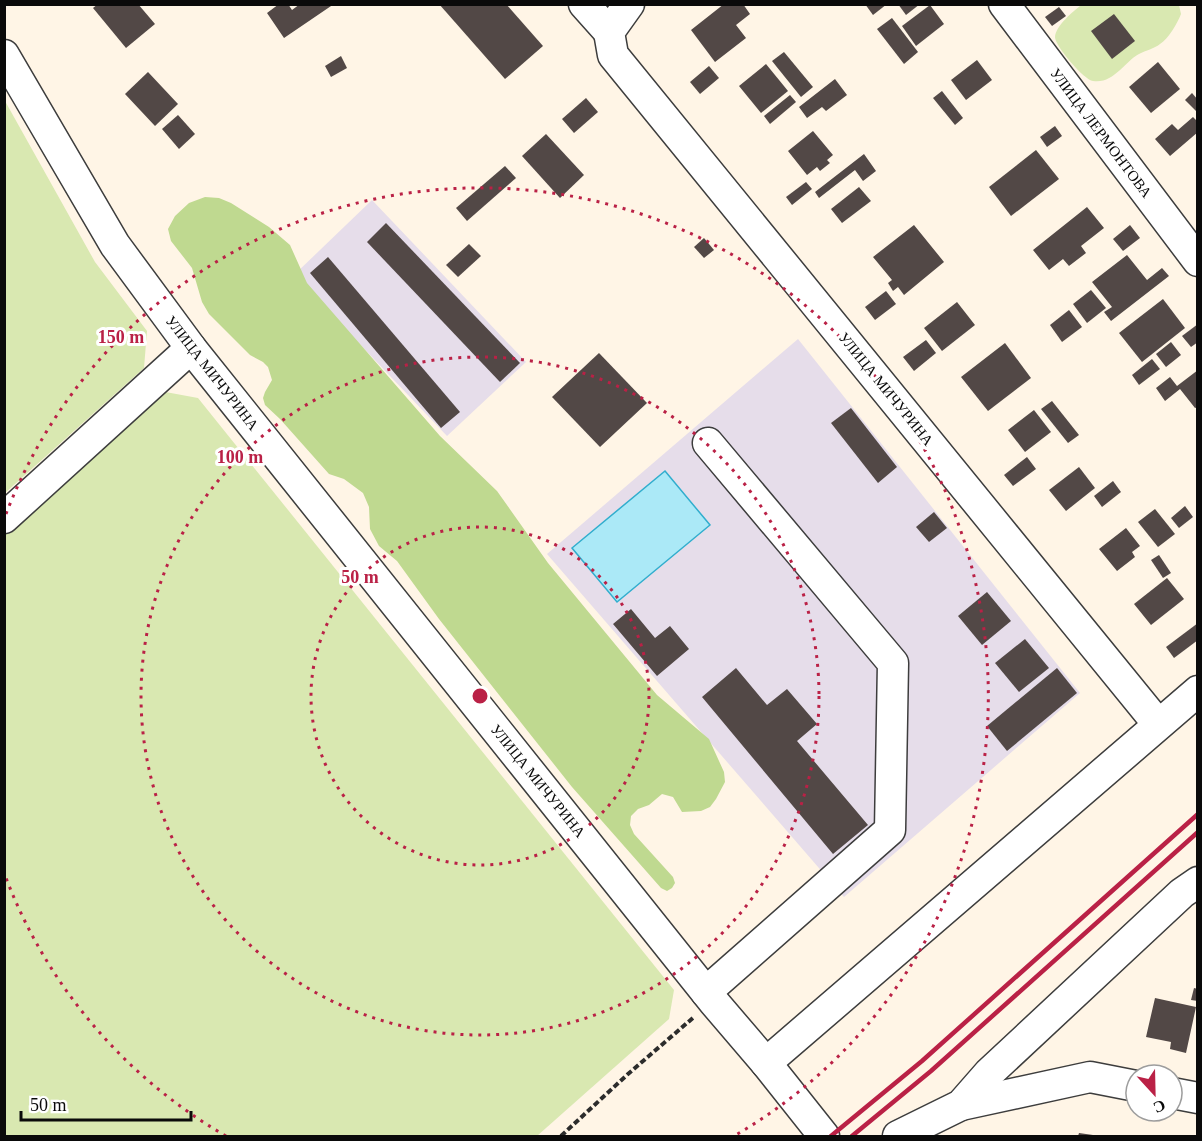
<svg xmlns="http://www.w3.org/2000/svg" width="1202" height="1141" viewBox="0 0 1202 1141" font-family="'Times New Roman',serif">
  <style>
    .industrial { fill: #e6ddea }
    .green { fill: #d9e8b1 }
    .forest { fill: #bfd990 }
    .water { fill: #abe9f7; stroke: #31aece; stroke-width: 1.5 }
    .building { fill: #524846 }
    .lines { fill: none; stroke-linecap: round; stroke-linejoin: round }
    .minor-casing { stroke: #3d3d3d; stroke-width: 33 }
    .path { stroke: #2c2c2c; stroke-width: 4; stroke-dasharray: 6 3; stroke-linecap: butt }
    .minor { stroke: #fff; stroke-width: 30 }
    .rail { stroke: #ba2146; stroke-width: 4.5 }
    .ring { fill: none; stroke: #ba2146; stroke-width: 3; stroke-dasharray: 3 6 }
    .labels { text-anchor: middle; dominant-baseline: central; stroke-width: 6; stroke-linejoin: round; paint-order: stroke }
    .street-label { font-size: 15px; fill: #0a0a0a; stroke: #fff }
    .centre { fill: #ba2146; stroke: #fff; stroke-width: 3 }
    .ring-label { font-size: 18px; text-anchor: middle; font-weight: bold; fill: #ba2146; stroke: #fff; stroke-width: 6; stroke-linejoin: round; paint-order: stroke }
  </style>
  <rect width="100%" height="100%" fill="#fff5e6"/>
  <g class="industrial">
    <polygon points="372,200 526,362 447,436 294,275"/>
    <polygon points="798,339 1080,693 844,897 547,554"/>
  </g>
  <g class="green">
    <path d="M 1081,5 L 1179,5 L 1181,14 C 1177,24 1169,38 1160,44 C 1154,49 1146,50 1139,54 C 1124,62 1114,84 1093,81 C 1084,80 1055,46 1055,37 C 1056,25 1073,12 1081,5 Z"/>
    <polygon points="5,101 95,262 147,331 144,368 5,493"/>
    <polygon points="160,391 198,398 674,990 669,1019 537,1136 5,1136 5,535"/>
  </g>
  <polygon class="forest" points="205,197 219,198 231,203 269,227 290,245 307,283 440,436 497,491 548,563 657,695 709,739 724,772 725,782 716,799 710,807 701,811 682,812 673,797 662,794 649,805 638,809 631,816 630,825 634,834 673,877 675,883 672,888 667,891 661,888 572,787 439,619 397,561 379,546 370,529 369,507 363,493 344,479 329,474 280,419 265,405 263,398 265,392 272,380 268,367 263,362 250,355 209,314 202,302 192,268 171,241 168,229 175,216 189,203"/>
  <polygon class="water" points="665,471 710,525 617,602 572,548"/>
  <g class="building">
    <polygon points="98,4 138,4 155,24 126,48 93,8"/>
    <polygon points="279,4 288,4 292,10 300,4 334,4 284,38 267,13"/>
    <polygon points="439,4 506,4 543,46 505,79"/>
    <polygon points="724,4 743,4 750,14 736,25 746,38 715,62 691,30"/>
    <polygon points="865,4 887,4 873,15"/>
    <polygon points="898,4 920,4 906,15"/>
    <polygon points="930,5 944,24 916,46 902,26"/>
    <polygon points="1059,7 1066,16 1052,26 1045,17"/>
    <polygon points="1114,14 1135,41 1112,59 1091,31"/>
    <polygon points="892,18 918,52 904,64 877,29"/>
    <polygon points="784,52 813,87 801,97 772,61"/>
    <polygon points="341,56 347,68 331,77 325,66"/>
    <polygon points="977,60 992,80 966,100 951,80"/>
    <polygon points="1158,62 1180,89 1151,113 1129,87"/>
    <polygon points="766,64 788,91 761,113 739,86"/>
    <polygon points="709,66 719,78 700,94 690,82"/>
    <polygon points="148,72 178,104 155,126 125,94"/>
    <polygon points="835,79 847,95 826,111 822,107 807,118 799,107"/>
    <polygon points="942,91 963,118 955,125 933,98"/>
    <polygon points="1192,93 1198,100 1198,113 1185,100"/>
    <polygon points="790,95 796,102 770,124 764,116"/>
    <polygon points="586,98 598,112 574,133 562,119"/>
    <polygon points="178,115 195,134 179,149 162,129"/>
    <polygon points="1193,117 1198,122 1198,132 1170,156 1155,139 1172,124 1178,130"/>
    <polygon points="1055,126 1062,136 1047,147 1040,137"/>
    <polygon points="813,131 833,155 827,160 830,163 820,171 817,167 807,175 788,151"/>
    <polygon points="546,134 584,175 560,198 522,156"/>
    <polygon points="1036,150 1059,179 1011,216 989,187"/>
    <polygon points="864,154 876,171 863,181 855,170 819,198 815,192"/>
    <polygon points="505,166 516,178 467,221 456,208"/>
    <polygon points="806,182 812,189 792,205 786,197"/>
    <polygon points="859,187 871,201 842,223 831,209"/>
    <polygon points="1087,207 1104,228 1081,246 1086,253 1069,266 1063,259 1049,270 1033,250"/>
    <polygon points="386,223 520,363 500,382 367,242"/>
    <polygon points="914,225 944,262 904,295 898,287 893,291 888,283 892,280 873,257"/>
    <polygon points="1130,225 1140,238 1123,251 1113,239"/>
    <polygon points="704,238 714,250 704,258 694,247"/>
    <polygon points="469,244 481,256 458,277 446,265"/>
    <polygon points="1127,255 1147,280 1162,268 1169,276 1111,321 1104,312 1112,307 1092,282"/>
    <polygon points="328,257 460,412 441,428 310,273"/>
    <polygon points="1091,290 1106,308 1087,323 1073,304"/>
    <polygon points="886,291 896,304 875,320 865,307"/>
    <polygon points="1163,299 1185,328 1142,362 1119,333"/>
    <polygon points="957,302 975,325 942,351 924,328"/>
    <polygon points="1069,310 1082,327 1062,342 1050,325"/>
    <polygon points="1198,324 1198,342 1191,347 1182,336"/>
    <polygon points="926,340 936,353 914,371 903,357"/>
    <polygon points="1171,342 1181,355 1166,367 1156,354"/>
    <polygon points="1005,343 1031,378 988,411 961,377"/>
    <polygon points="599,353 647,403 600,447 552,397"/>
    <polygon points="1152,359 1160,369 1139,385 1132,375"/>
    <polygon points="1198,370 1198,407 1195,408 1180,389 1165,401 1156,388 1170,377 1177,386"/>
    <polygon points="1052,401 1079,435 1068,443 1041,409"/>
    <polygon points="851,408 897,467 878,483 831,423"/>
    <polygon points="1034,410 1051,432 1025,452 1008,430"/>
    <polygon points="1027,457 1036,469 1013,486 1004,475"/>
    <polygon points="1079,467 1095,488 1066,511 1049,490"/>
    <polygon points="1113,481 1121,492 1102,507 1094,496"/>
    <polygon points="1185,506 1193,517 1179,528 1171,518"/>
    <polygon points="1155,509 1175,534 1158,547 1138,522"/>
    <polygon points="934,512 947,528 929,542 916,527"/>
    <polygon points="1126,528 1140,546 1132,552 1135,557 1117,571 1099,549"/>
    <polygon points="1159,555 1171,573 1163,578 1151,560"/>
    <polygon points="1167,578 1184,599 1151,625 1134,604"/>
    <polygon points="987,592 1011,621 982,645 958,616"/>
    <polygon points="631,609 655,638 670,626 689,649 657,676 613,624"/>
    <polygon points="1198,623 1198,640 1174,658 1166,647"/>
    <polygon points="1025,639 1049,668 1019,692 995,663"/>
    <polygon points="736,668 767,705 787,689 817,724 797,741 868,825 833,854 702,697"/>
    <polygon points="1057,668 1077,693 1007,751 987,726"/>
    <polygon points="1194,988 1198,989 1198,1001 1191,1000"/>
    <polygon points="1155,998 1196,1007 1186,1053 1170,1049 1171,1042 1146,1037"/>
    <polygon points="1079,1133 1093,1135 1093,1136 1078,1136"/>
  </g>
  <g class="lines">
    <defs>
      <g id="minor">
        <polyline points="584,4 609,32"/>
        <polyline points="629,4 609,32 613,55 1158,724"/>
        <polyline points="1004,4 1198,261"/>
        <polyline points="4,55 115,245 191,348 713,1001 766,1063 824,1136"/>
        <polyline points="4,518 191,348"/>
        <polyline points="706,992 890,830 893,663 708,443"/>
        <polyline points="766,1063 1198,691"/>
        <polyline points="1172,1093 1198,1098"/>
        <polyline points="961,1105 1090,1077 1136,1086"/>
        <polyline points="898,1136 961,1105 989,1073 1182,893 1198,882"/>
      </g>
    </defs>
    <use href="#minor" class="minor-casing"/>
    <polyline class="path" points="561,1136 628,1074 694,1017"/>
    <use href="#minor" class="minor"/>
    <g class="rail">
      <polyline points="831,1136 922,1061 1198,814"/>
      <polyline points="852,1136 931,1071 1198,832"/>
    </g>
  </g>
  <g class="ring">
    <circle cx="480" cy="696" r="169"/>
    <circle cx="480" cy="696" r="339"/>
    <path d="M226 1136A508 508 0 0 1 6 878M6 514A508 508 0 1 1 734 1136"/>
  </g>
  <g class="labels">
    <g class="street-label">
      <text transform="translate(1101 133) rotate(53)">УЛИЦА ЛЕРМОНТОВА</text>
      <text transform="translate(212 373) rotate(52)">УЛИЦА МИЧУРИНА</text>
      <text transform="translate(886 389) rotate(51)">УЛИЦА МИЧУРИНА</text>
      <text transform="translate(538 781) rotate(51)">УЛИЦА МИЧУРИНА</text>
    </g>
  </g>
  <circle cx="480" cy="696" r="9" class="centre"/>
  <g class="ring-label">
    <text x="121" y="343">150 m</text>
    <text x="240" y="463">100 m</text>
    <text x="360" y="583">50 m</text>
  </g>
  <rect width="1202" height="1141" fill="none" stroke="#0a0a0a" stroke-width="12"/>
  <g transform="translate(1154 1093) rotate(158)"><circle r="28" fill="#ffffff" stroke="#9d9d9d" stroke-width="1.5"/>
  <path d="M0-4.5L10 22L0 15L-10 22Z" fill="#ba2146"/>
  <text y="-9" font-size="16" font-weight="bold" text-anchor="middle" fill="#0a0a0a">С</text>
  </g>
  <path d="M21 1111v9h170v-9" fill="none" stroke="#0a0a0a" stroke-width="3"/>
  <text x="30" y="1111" font-size="18" fill="#0a0a0a" stroke="#ffffff" stroke-width="4.5" paint-order="stroke">50 m</text>
</svg>
